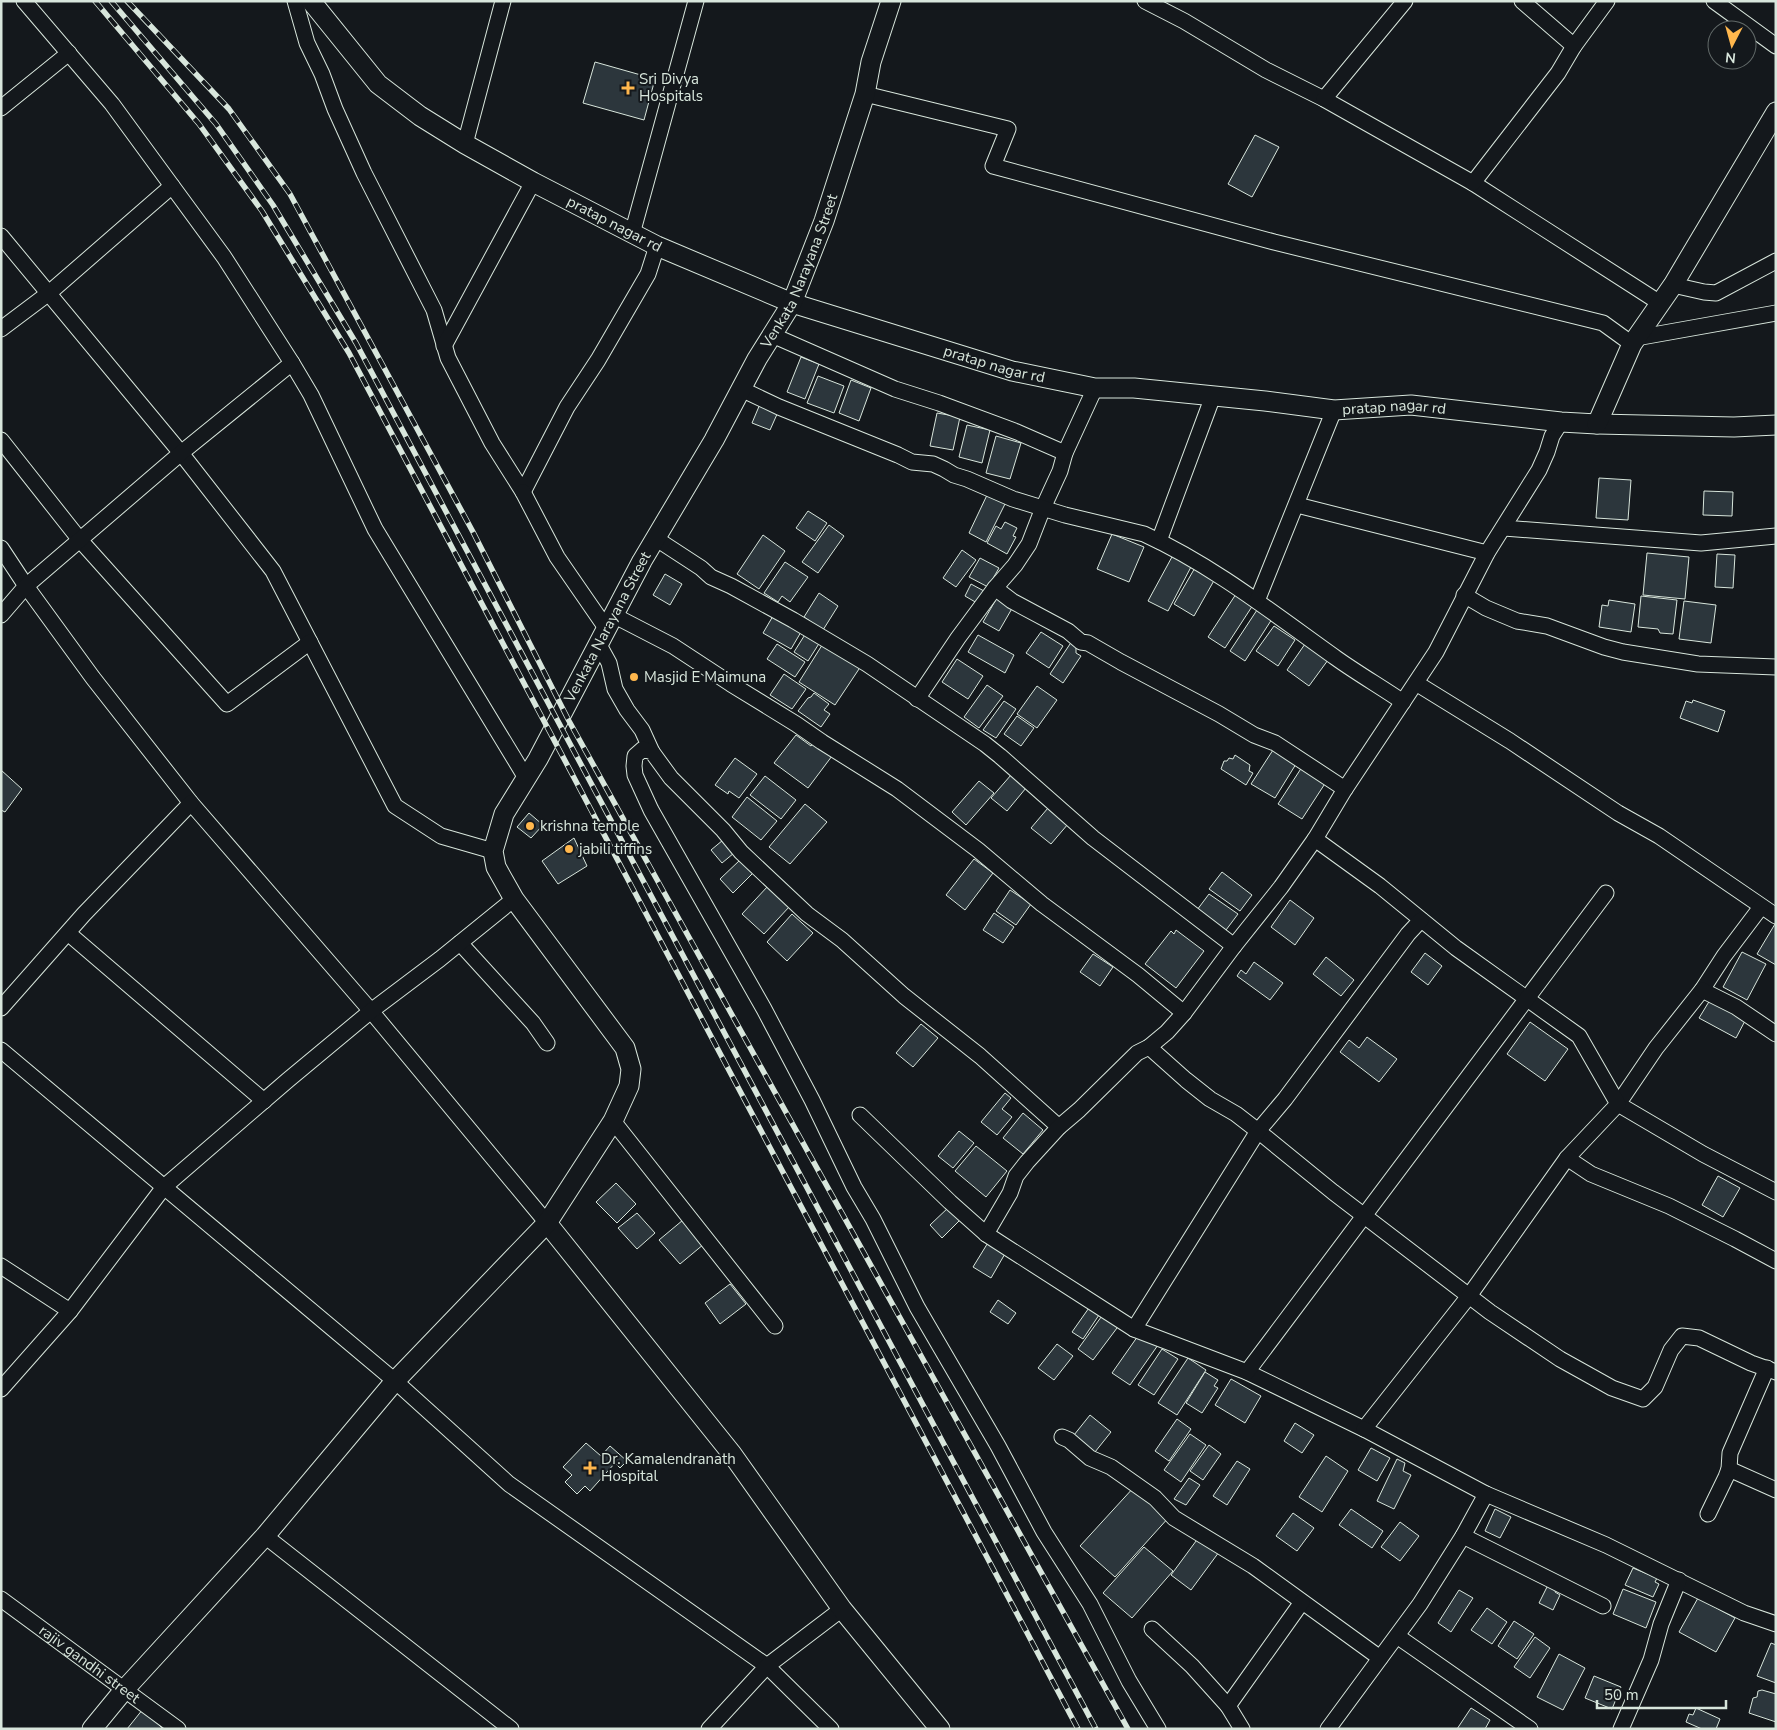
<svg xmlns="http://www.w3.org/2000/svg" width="1777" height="1730" viewBox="0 0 1777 1730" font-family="'Nunito Sans',sans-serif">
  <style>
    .building { fill: #2c363c; stroke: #d8e6dc }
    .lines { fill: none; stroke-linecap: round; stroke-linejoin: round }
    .minor-casing { stroke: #d8e6dc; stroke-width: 17 }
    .tertiary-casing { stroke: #d8e6dc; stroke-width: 21 }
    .minor { stroke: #14181c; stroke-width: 15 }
    .tertiary { stroke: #14181c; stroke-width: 19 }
    .rail-casing { stroke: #d8e6dc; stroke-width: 5.5 }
    .rail { stroke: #14181c; stroke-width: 4; stroke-dasharray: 11; stroke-linecap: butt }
    .poi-dot { fill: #ffb74d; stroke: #14181c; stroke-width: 2 }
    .labels { text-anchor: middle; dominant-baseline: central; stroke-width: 4; stroke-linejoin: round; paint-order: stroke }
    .poi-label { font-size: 15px; fill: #d8e6dc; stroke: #14181c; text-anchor: start }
    .street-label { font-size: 15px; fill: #d8e6dc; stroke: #14181c }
  </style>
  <rect width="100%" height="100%" fill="#14181c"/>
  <g class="building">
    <polygon points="595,62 655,79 644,120 583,103"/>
    <polygon points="1255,135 1279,147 1252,197 1228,184"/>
    <polygon points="801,357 819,364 805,399 787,392"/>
    <polygon points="818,376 844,386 834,413 807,403"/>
    <polygon points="851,380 871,388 859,421 839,413"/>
    <polygon points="760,404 778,412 770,430 752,423"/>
    <polygon points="937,413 960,417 953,450 930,446"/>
    <polygon points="967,425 990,430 982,463 959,457"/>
    <polygon points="996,436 1021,443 1010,479 986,473"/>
    <polygon points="1599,478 1631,480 1628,520 1596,518"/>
    <polygon points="1704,491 1733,492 1732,516 1703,515"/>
    <polygon points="988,493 1006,502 986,542 969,533"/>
    <polygon points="808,511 827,523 815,541 796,528"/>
    <polygon points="1005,522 1017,528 1013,536 1016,537 1007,554 987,543 996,526 1001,529"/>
    <polygon points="829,525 844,536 818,573 802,562"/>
    <polygon points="1112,534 1144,547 1129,582 1097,569"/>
    <polygon points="763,535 785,551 759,589 737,574"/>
    <polygon points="962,550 976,560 956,587 943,578"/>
    <polygon points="1647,553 1689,557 1685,599 1643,595"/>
    <polygon points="1717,554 1735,555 1733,588 1715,587"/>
    <polygon points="1173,555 1192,565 1168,611 1148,601"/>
    <polygon points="980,558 999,568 988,587 969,577"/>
    <polygon points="785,562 808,577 790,602 782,596 778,602 764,593"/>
    <polygon points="1196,566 1216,577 1194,616 1174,604"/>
    <polygon points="665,574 682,584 670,605 653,595"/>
    <polygon points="971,584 984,591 977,603 965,596"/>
    <polygon points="819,593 838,606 823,630 804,617"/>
    <polygon points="1236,594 1253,605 1225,648 1208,637"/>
    <polygon points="998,596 1014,605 999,631 983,622"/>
    <polygon points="1641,596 1677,600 1673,634 1660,633 1658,629 1638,627"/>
    <polygon points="1609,600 1635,604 1631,632 1599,627 1602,605 1608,606"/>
    <polygon points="1684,601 1716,605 1711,643 1679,639"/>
    <polygon points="1257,610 1272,619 1245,661 1230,651"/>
    <polygon points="773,616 801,632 791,649 763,633"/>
    <polygon points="1274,626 1295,640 1278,666 1256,651"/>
    <polygon points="1041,632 1063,646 1049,668 1026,653"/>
    <polygon points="806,633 820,642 808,661 794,652"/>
    <polygon points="978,635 1014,655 1005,673 968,652"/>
    <polygon points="1072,641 1076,644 1076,653 1081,656 1063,683 1050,674"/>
    <polygon points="824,642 861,666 835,705 799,682"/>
    <polygon points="777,644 805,662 795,677 767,659"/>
    <polygon points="1305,644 1328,660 1309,686 1287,670"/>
    <polygon points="957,659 983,676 968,699 942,682"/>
    <polygon points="784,674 806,689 792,709 770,695"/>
    <polygon points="987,685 1003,696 979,728 964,717"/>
    <polygon points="1037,686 1057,700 1037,728 1017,714"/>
    <polygon points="814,693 829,704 824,710 830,714 821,727 798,711 808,698 811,697"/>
    <polygon points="1693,700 1725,711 1718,732 1680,718 1686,701 1692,703"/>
    <polygon points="1004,701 1016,709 996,738 983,730"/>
    <polygon points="1017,716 1034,728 1021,746 1004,734"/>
    <polygon points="796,735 811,746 814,742 832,756 808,788 774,763"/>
    <polygon points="1273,750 1296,764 1275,798 1251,784"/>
    <polygon points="1235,755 1250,765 1249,771 1253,773 1246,785 1221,769 1224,761 1227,761 1229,758 1233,759"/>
    <polygon points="735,758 757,774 739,798 729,791 728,794 715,785"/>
    <polygon points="1302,767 1326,782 1302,819 1278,804"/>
    <polygon points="1,770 22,789 5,812 1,810"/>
    <polygon points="1011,775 1026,788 1007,811 991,798"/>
    <polygon points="765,776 796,800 781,819 750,795"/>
    <polygon points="979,781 994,793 966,825 952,812"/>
    <polygon points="747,797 777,821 761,840 732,817"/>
    <polygon points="805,804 827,822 790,864 769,847"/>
    <polygon points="1048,808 1068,824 1051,844 1031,828"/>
    <polygon points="529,813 543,825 531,838 517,827"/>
    <polygon points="574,838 587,866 558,884 542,861"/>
    <polygon points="723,840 734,853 722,863 711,850"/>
    <polygon points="974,859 993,873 965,910 946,895"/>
    <polygon points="740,860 753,873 733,893 720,879"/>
    <polygon points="1222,872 1252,895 1240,911 1209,889"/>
    <polygon points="768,886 790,906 764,934 742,914"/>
    <polygon points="1010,890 1031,904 1016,925 996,911"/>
    <polygon points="1209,894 1238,914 1226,930 1197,910"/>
    <polygon points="1290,900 1314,918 1295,945 1271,927"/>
    <polygon points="994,913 1014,927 1003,943 983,930"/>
    <polygon points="792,914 813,933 787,961 767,942"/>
    <polygon points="1775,924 1776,925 1776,965 1757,954"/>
    <polygon points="1176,930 1204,951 1176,988 1145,964 1171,931 1174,934"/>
    <polygon points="1742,952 1766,964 1747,1000 1723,987"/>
    <polygon points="1425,953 1442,966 1428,985 1411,972"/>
    <polygon points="1093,954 1113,967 1100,986 1080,972"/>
    <polygon points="1326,957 1354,980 1341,996 1313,974"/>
    <polygon points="1254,962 1283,983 1270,1000 1237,976 1241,970 1246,974"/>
    <polygon points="1710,1000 1746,1019 1736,1038 1699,1018"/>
    <polygon points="1530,1022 1568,1049 1545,1081 1507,1054"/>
    <polygon points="921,1024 938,1038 913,1067 896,1053"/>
    <polygon points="1367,1037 1397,1059 1379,1082 1340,1052 1349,1040 1359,1048"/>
    <polygon points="1005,1093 1011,1098 1002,1109 1012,1117 997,1135 981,1122"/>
    <polygon points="1023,1113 1043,1130 1023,1154 1003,1138"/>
    <polygon points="959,1131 974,1143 953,1168 938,1156"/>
    <polygon points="976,1146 1007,1171 986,1197 955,1171"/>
    <polygon points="1718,1176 1740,1188 1723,1217 1702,1205"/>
    <polygon points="616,1183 636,1204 617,1223 596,1202"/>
    <polygon points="950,1206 962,1218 942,1238 930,1225"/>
    <polygon points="637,1213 655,1233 637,1249 618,1228"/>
    <polygon points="683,1220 704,1244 680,1264 659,1240"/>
    <polygon points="989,1241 1006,1252 991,1278 973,1267"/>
    <polygon points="730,1284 746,1304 720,1324 705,1303"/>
    <polygon points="998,1300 1016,1313 1008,1324 990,1312"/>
    <polygon points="1091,1305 1101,1312 1083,1339 1072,1332"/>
    <polygon points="1104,1313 1120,1324 1093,1360 1078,1349"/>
    <polygon points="1140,1333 1158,1345 1130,1385 1112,1373"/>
    <polygon points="1057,1344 1073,1356 1054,1380 1038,1368"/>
    <polygon points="1162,1349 1178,1359 1154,1395 1138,1385"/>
    <polygon points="1188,1358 1206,1370 1177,1415 1158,1403"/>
    <polygon points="1205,1372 1218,1380 1214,1386 1218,1388 1202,1413 1186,1403"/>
    <polygon points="1231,1379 1261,1396 1245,1423 1215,1405"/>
    <polygon points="1090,1415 1111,1432 1095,1452 1074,1435"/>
    <polygon points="1177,1419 1191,1429 1169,1461 1155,1451"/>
    <polygon points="1295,1423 1314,1435 1302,1453 1284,1441"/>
    <polygon points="1190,1434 1206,1445 1181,1482 1164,1470"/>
    <polygon points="586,1443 601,1456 610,1446 627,1461 620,1468 615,1463 590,1491 585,1486 577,1494 565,1482 572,1475 563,1467"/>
    <polygon points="1209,1445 1221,1454 1203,1480 1190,1471"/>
    <polygon points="1371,1448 1390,1458 1377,1481 1358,1470"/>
    <polygon points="1326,1456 1348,1471 1322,1512 1299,1497"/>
    <polygon points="1397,1459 1405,1463 1403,1471 1411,1475 1394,1509 1377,1501"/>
    <polygon points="1237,1461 1250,1469 1227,1505 1213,1496"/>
    <polygon points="1189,1478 1200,1485 1186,1505 1174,1499"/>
    <polygon points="1135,1486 1170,1516 1115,1577 1080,1546"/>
    <polygon points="1351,1509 1383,1531 1372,1548 1339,1525"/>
    <polygon points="1495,1509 1511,1517 1500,1538 1485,1531"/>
    <polygon points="1293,1513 1314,1528 1297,1551 1276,1536"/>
    <polygon points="1400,1522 1419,1536 1400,1561 1381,1547"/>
    <polygon points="1199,1537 1219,1552 1191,1590 1171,1575"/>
    <polygon points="1144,1547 1173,1571 1132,1618 1103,1593"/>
    <polygon points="1633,1568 1657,1578 1655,1582 1659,1584 1653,1597 1625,1585"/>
    <polygon points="1548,1585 1556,1589 1555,1592 1560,1595 1553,1610 1539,1603"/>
    <polygon points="1623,1589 1656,1602 1646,1628 1613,1614"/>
    <polygon points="1459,1590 1473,1598 1451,1632 1438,1623"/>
    <polygon points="1698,1598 1735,1618 1716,1652 1679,1632"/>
    <polygon points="1487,1608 1507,1622 1492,1644 1471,1630"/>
    <polygon points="1514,1621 1534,1634 1517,1659 1498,1646"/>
    <polygon points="1535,1637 1550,1648 1530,1678 1514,1667"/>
    <polygon points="1771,1643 1776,1645 1776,1683 1757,1676"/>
    <polygon points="1559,1654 1585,1668 1563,1710 1537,1697"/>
    <polygon points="1594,1676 1621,1687 1612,1709 1585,1698"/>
    <polygon points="1762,1690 1776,1694 1776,1722 1749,1713 1753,1698 1757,1697 1758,1691"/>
    <polygon points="1471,1708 1490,1720 1485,1729 1457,1729"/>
    <polygon points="1696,1708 1720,1719 1716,1729 1702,1729 1686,1722 1689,1714 1693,1715"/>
    <polygon points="143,1709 163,1729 127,1729"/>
  </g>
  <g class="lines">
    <defs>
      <g id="minor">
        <polyline points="24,1 112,104 224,257 292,363 311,395 375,529 526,778"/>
        <polyline points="295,1 307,43 322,74 335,109 364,173 434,310 448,358 492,443 523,492 567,407 598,360 648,274 657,246"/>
        <polyline points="1145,1 1184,21 1266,70 1324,99 1473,183 1660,303"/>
        <polyline points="1522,1 1574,46"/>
        <polyline points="1714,1 1776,46"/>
        <polyline points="865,94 1008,129 993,166 1274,242 1603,323 1632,344"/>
        <polyline points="1324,99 1405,1"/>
        <polyline points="1,108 69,53"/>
        <polyline points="465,144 503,1"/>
        <polyline points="1473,183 1558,73 1574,46 1607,1"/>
        <polyline points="632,234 696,1"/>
        <polyline points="1,236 181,453 273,571 395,806 441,836 493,851"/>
        <polyline points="1673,285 1704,292 1716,293 1776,261"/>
        <polyline points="1,329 49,293 172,186"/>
        <polyline points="772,335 895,389 939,403 1017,432 1065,453 1060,471 1043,508 1029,544 1015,565 995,588 958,638 917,699"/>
        <polyline points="1636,338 1776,313"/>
        <polyline points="444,346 533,182"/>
        <path d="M 741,389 L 779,407 L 898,455 L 912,462 L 933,464 L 944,469 L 954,475 L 967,479 L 1013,499 L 1065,515 L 1144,534 C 1214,566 1274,614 1336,658 C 1357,673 1381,687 1403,702"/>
        <polyline points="1,440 80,540 227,704 310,642"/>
        <polyline points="1065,453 1095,388"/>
        <polyline points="523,492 557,557 606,628"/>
        <polyline points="1297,505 1487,553"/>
        <polyline points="1504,528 1701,543 1776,536"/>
        <polyline points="655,538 701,568 711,577 731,586 793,620 867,664 985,744 1000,756 1093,838 1234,946"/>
        <polyline points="1159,541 1213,396"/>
        <polyline points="1,548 26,586 93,678 191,803 371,1011 547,1223"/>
        <polyline points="995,588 1012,601 1068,631 1081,642 1088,643 1121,662 1219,714 1254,735 1275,743 1345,789"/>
        <polyline points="1464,595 1486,608 1517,621 1547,626 1604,647 1623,652 1698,664 1776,667"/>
        <polyline points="1257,601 1334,410"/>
        <polyline points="1,615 26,586 181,453 292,363"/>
        <polyline points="613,615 673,646 731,684 796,724 822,742 897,789 978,850 1042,904 1138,975 1184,1013"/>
        <polyline points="598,643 609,663 615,689 627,710 642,730 652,752"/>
        <polyline points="1416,683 1510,741 1618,813 1659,836 1776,916"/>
        <polyline points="1761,907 1724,956 1702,990 1656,1048 1618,1104 1703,1154 1776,1192"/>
        <polyline points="68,933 264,1101"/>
        <polyline points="460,943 533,1023 547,1043"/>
        <polyline points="1702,990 1736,1007 1776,1034"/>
        <polyline points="1,1008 84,914 191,803"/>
        <polyline points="1149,1047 1186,1080 1210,1099 1236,1114 1258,1131 1333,1192 1490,1312 1560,1359 1587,1374 1612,1388 1643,1399 1655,1387 1671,1350 1682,1336 1699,1338 1751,1363 1776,1372"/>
        <polyline points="1,1050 395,1381 509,1484 767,1666 831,1729"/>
        <polyline points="860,1115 950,1202 986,1234 1134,1329 1247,1372 1364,1429 1469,1296 1567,1158 1618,1104 1579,1036 1456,948 1380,886 1315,839"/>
        <polyline points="613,1121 775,1326"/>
        <polyline points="1059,1127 980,1056 904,996 842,940 807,914 741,852 723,830 671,778 652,752 643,749 635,756 634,766 635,775 651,810 764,1009 812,1100 854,1187 873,1219 917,1307 998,1446 1044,1532 1090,1604 1129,1681 1158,1729"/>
        <polyline points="1567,1158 1591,1174 1669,1206 1735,1239 1776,1261"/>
        <polyline points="986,1234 1010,1193 1016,1176 1027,1162 1059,1127 1079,1110 1137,1053 1149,1047 1167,1032 1184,1013 1234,946 1281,887 1315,839 1345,789 1436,652 1487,553 1539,470 1547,452 1552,436 1561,422"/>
        <polyline points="1,1266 70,1311"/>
        <polyline points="1134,1329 1258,1131 1285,1099 1408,934 1421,920"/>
        <polyline points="1247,1372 1606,893"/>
        <polyline points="1,1389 70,1311 164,1187 288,1080 371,1011 440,959 514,899"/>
        <polyline points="1364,1429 1486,1494 1606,1545 1744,1613 1776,1624"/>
        <polyline points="1062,1437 1069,1440 1090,1458 1111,1467 1155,1498 1174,1518 1253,1566 1380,1658"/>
        <polyline points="1729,1469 1776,1490"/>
        <polyline points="1708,1514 1726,1477 1729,1469 1730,1453 1767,1368"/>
        <polyline points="265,1536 511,1729"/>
        <polyline points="1463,1536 1603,1606"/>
        <path id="s1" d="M 1,1599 L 178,1729"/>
        <polyline points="1152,1629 1192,1666 1228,1706"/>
        <polyline points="1397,1636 1530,1729"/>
        <polyline points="709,1729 767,1666 842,1609"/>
        <polyline points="1242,1729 1228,1706 1302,1602"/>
        <polyline points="1328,1729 1420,1604 1463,1536 1486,1494"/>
        <polyline points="1621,1729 1651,1660 1661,1624 1679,1580"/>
      </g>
      <g id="tertiary">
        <path id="s2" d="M 311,1 L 378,84 L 420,116 L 465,144 L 533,182 L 657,246 L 792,303 L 1012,371 L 1095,388 L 1134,388 L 1265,401 L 1334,410 L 1411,405 L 1561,422 L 1597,424 L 1734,427 L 1776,425"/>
        <polyline points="1597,424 1632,344 1673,285 1776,112"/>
        <polyline points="547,1223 732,1454 842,1609 940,1729"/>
        <path id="s3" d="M 92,1729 L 124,1690 L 265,1536 L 395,1381 L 547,1223 L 613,1121 L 629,1086 L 631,1069 L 625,1048 L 514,899 L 496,867 L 493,851 L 504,814 L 538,759 L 642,561 L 714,440 L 757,359 L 792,303 L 824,221 L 865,94 L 871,62 L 891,1"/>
      </g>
    </defs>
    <use href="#minor" class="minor-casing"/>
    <use href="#tertiary" class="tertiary-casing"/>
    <use href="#minor" class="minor"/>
    <use href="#tertiary" class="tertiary"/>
    <defs>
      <g id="rail">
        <polyline points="95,1 199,124 262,211 349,353 1078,1729"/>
        <polyline points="111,1 216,124 273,205 356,343 1096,1729"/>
        <polyline points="127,1 229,109 290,194 473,532 569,721 1128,1729"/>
      </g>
    </defs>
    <use href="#rail" class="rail-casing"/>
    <use href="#rail" class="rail"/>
  </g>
  <g class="poi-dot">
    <path d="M625.5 80.5h5v5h5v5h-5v5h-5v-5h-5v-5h5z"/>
    <circle cx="634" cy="677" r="5"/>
    <circle cx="530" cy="826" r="5"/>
    <circle cx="569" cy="849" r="5"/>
    <path d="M587.5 1460.5h5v5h5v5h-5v5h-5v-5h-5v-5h5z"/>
  </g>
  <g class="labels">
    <g class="poi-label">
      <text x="639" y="79">Sri Divya<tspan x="639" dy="17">Hospitals</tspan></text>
      <text x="644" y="677">Masjid E Maimuna</text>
      <text x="540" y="826">krishna temple</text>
      <text x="579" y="849">jabili tiffins</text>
      <text x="601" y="1459">Dr. Kamalendranath<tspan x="601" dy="17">Hospital</tspan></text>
    </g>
    <g class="street-label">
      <text stroke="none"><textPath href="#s2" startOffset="382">pratap nagar rd</textPath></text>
      <text stroke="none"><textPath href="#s3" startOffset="1776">Venkata Narayana Street</textPath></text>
      <text stroke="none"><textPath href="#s2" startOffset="788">pratap nagar rd</textPath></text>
      <text stroke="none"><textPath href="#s2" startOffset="1192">pratap nagar rd</textPath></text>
      <text stroke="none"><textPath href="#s3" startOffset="1371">Venkata Narayana Street</textPath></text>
      <text stroke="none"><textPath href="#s1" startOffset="110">rajiv gandhi street</textPath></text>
    </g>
  </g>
  <rect width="1777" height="1730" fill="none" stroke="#d8e6dc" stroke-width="5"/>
  <g transform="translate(1732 45) rotate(186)"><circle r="24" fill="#14181c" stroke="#626a69"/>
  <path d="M0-4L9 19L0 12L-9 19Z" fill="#ffb74d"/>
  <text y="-8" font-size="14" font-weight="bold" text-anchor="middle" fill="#d8e6dc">N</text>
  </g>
  <path d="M1597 1700v8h129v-8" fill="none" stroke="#d8e6dc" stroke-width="2.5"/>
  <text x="1604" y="1700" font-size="15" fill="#d8e6dc" stroke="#14181c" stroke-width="4" paint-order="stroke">50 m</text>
</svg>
